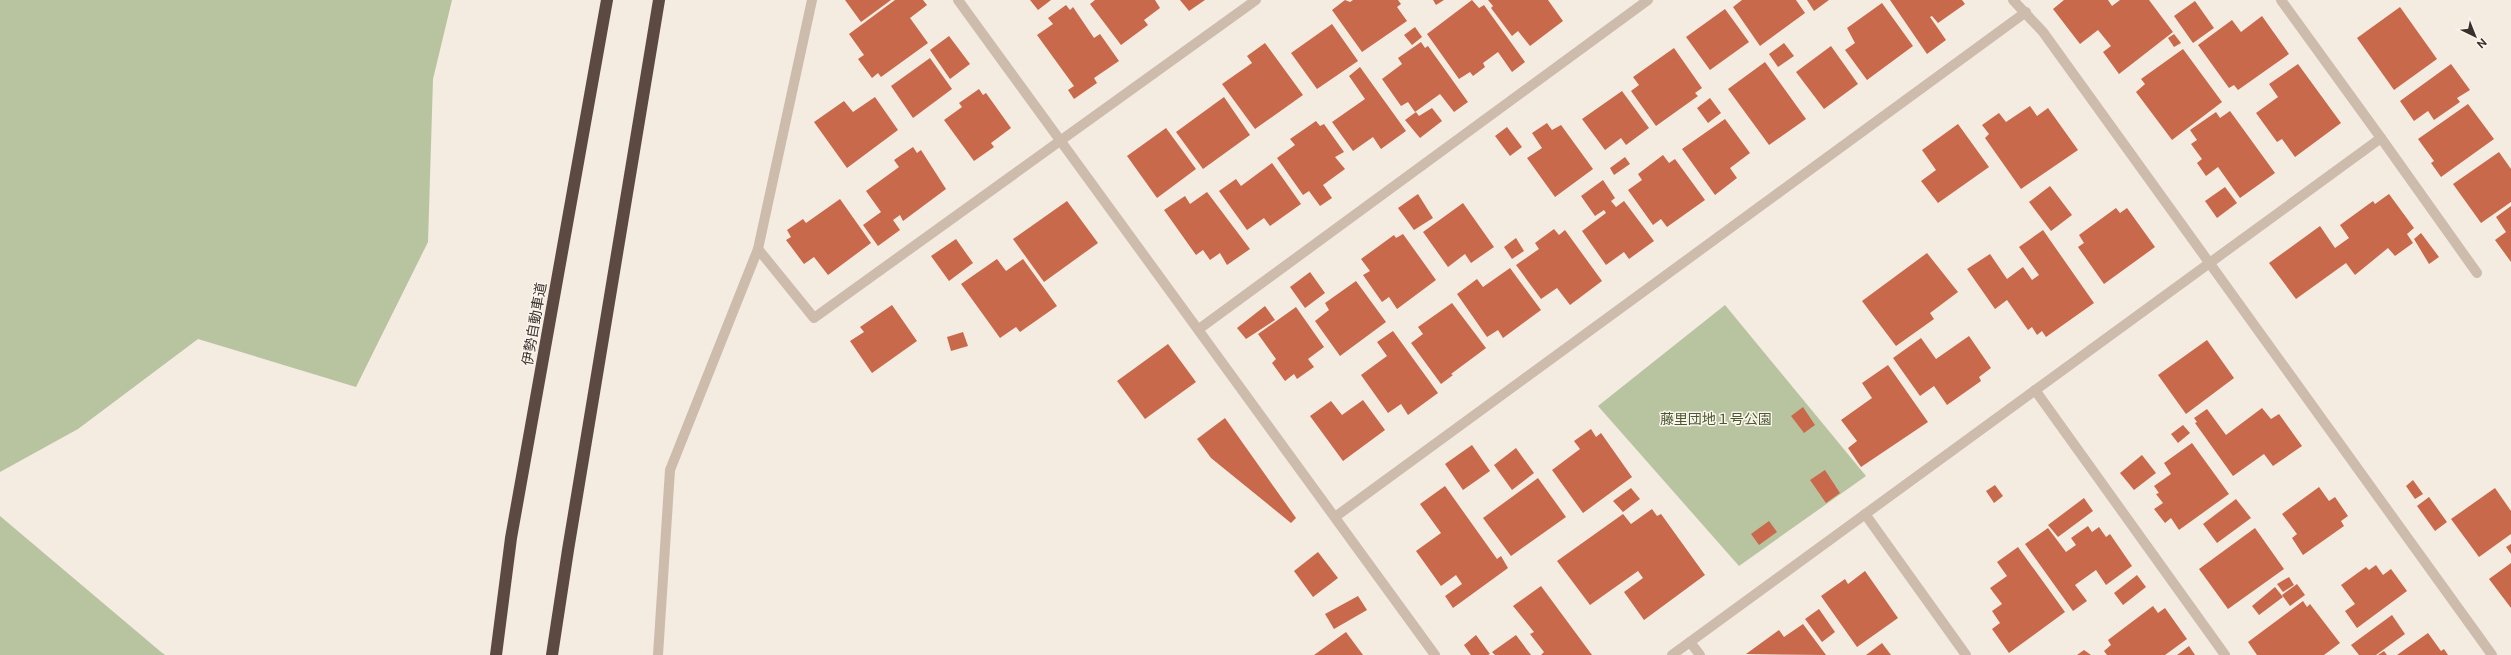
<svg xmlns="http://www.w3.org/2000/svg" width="2511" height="655" viewBox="0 0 2511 655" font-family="'Public Sans','Noto Sans JP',sans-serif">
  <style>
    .green { fill: #b8c4a0 }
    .building { fill: #c8694b }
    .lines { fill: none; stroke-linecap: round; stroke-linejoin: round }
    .minor { stroke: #cdbbac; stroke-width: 10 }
    .highway { stroke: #5c4a42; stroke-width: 12 }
    .labels { text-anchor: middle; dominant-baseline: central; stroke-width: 3; stroke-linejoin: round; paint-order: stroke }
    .street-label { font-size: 14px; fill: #3b302b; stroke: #fbf5ee }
    .park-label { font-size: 14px; fill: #4a5a2e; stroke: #fbf5ee }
  </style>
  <rect width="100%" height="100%" fill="#f4ebe1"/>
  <g class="green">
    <polygon points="0,0 452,0 433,79 428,242 356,387 198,339 78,429 0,472"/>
    <polygon points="1725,305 1866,476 1739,566 1598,406"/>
    <polygon points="0,516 161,652 165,655 0,655"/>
  </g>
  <g class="building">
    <polygon points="845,0 891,0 861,22"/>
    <polygon points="895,0 923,0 927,5 910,18 928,43 881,77 878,73 872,78 858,59 864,55 849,34"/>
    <polygon points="1030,0 1051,0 1038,10"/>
    <polygon points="1095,0 1155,0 1160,8 1144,20 1148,25 1121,45 1090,4"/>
    <polygon points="1180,0 1205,0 1189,11"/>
    <polygon points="1345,0 1350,2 1353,0 1398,0 1401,4 1397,7 1407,21 1362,52 1332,10"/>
    <polygon points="1433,0 1444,0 1436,5"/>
    <polygon points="1472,0 1479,8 1484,5 1525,62 1512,72 1498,52 1483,63 1485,67 1473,76 1470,72 1459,79 1427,34"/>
    <polygon points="1488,0 1548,0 1563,21 1530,46 1518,31 1512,36 1491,8 1493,6"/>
    <polygon points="1742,0 1796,0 1805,13 1760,46 1733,7"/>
    <polygon points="1807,0 1829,0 1814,11"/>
    <polygon points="1890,0 1962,0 1965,4 1938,23 1932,16 1930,17 1946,40 1927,54"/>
    <polygon points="2064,0 2108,0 2112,6 2120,0 2149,0 2173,32 2119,74 2103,52 2111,46 2098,30 2080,44 2053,9"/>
    <polygon points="2195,1 2214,28 2193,43 2174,16"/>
    <polygon points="1882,3 1913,46 1867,80 1845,50 1855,43 1847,28"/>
    <polygon points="1066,5 1070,10 1073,7 1094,38 1100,34 1119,61 1094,78 1097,83 1074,99 1068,90 1074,86 1037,35 1053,24 1048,18"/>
    <polygon points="2400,7 2437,59 2394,90 2357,38"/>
    <polygon points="1725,9 1749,42 1710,70 1686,37"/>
    <polygon points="2262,16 2289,54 2238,90 2234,85 2229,88 2198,45 2232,20 2241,32"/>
    <polygon points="1332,24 1358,61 1317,89 1291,53"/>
    <polygon points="1415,27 1422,37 1412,45 1404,35"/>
    <polygon points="2174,34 2181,43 2174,47 2168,38"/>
    <polygon points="949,36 970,64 950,79 930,50"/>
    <polygon points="1421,42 1425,48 1428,46 1468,102 1454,112 1440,94 1415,112 1408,102 1401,106 1382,79 1402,64 1398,58"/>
    <polygon points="1265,43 1303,95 1255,129 1222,84 1252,63 1247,56"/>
    <polygon points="1784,43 1794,56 1778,67 1769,54"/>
    <polygon points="1831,46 1858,84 1824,109 1796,72"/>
    <polygon points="1674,48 1702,88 1695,93 1698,96 1656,126 1631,91 1639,85 1633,77"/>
    <polygon points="2183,49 2222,102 2172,140 2136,92 2145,84 2141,79"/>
    <polygon points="930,58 952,89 913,118 891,86"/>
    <polygon points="1765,62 1806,119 1769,145 1728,89"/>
    <polygon points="2298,64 2341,123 2295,157 2282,139 2277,142 2256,113 2278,97 2269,84"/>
    <polygon points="2451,64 2470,90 2457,98 2460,102 2434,120 2428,111 2414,121 2400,101"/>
    <polygon points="1360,67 1406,131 1381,149 1373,137 1353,151 1332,122 1365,99 1349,76"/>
    <polygon points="979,89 983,95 986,93 1011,128 991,143 994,147 974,161 944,120 962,107 959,103"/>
    <polygon points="1622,91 1649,128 1626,145 1621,138 1605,150 1582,119"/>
    <polygon points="875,97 898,130 847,168 814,122 844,101 853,112"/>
    <polygon points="1224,97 1250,135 1203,169 1176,132"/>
    <polygon points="1710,98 1721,113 1708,123 1697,108"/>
    <polygon points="2468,104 2494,139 2441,177 2431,163 2434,161 2418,139"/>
    <polygon points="2030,106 2037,116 2048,108 2078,150 2021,189 1985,138 1989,134 1982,125 1999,113 2006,122"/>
    <polygon points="1432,108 1442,121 1420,138 1405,120 1416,112 1419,116"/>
    <polygon points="2230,111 2275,173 2240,198 2218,167 2206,176 2197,163 2202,159 2191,144 2197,140 2190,130 2216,112 2220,118"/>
    <polygon points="1725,119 1750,153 1730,168 1737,178 1715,195 1682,149"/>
    <polygon points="1316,121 1320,126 1324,124 1344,152 1335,157 1345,169 1323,185 1332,198 1320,206 1309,191 1303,195 1277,158 1295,145 1290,139"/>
    <polygon points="1547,123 1552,130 1561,125 1593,169 1555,197 1527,158 1542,148 1532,133"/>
    <polygon points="1958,124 1989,167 1938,203 1921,181 1936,170 1922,150"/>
    <polygon points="1507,127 1522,147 1510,156 1495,136"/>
    <polygon points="1166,128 1196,169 1157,198 1127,156"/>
    <polygon points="913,147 917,153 921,150 946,189 903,221 900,215 893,220 900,230 878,246 863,225 881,212 866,191 899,167 894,160"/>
    <polygon points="2499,152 2511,169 2511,202 2481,223 2453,184"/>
    <polygon points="1663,155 1669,163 1675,159 1705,200 1667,227 1661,219 1653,225 1628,190 1642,180 1638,174"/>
    <polygon points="1625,157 1630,164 1614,175 1610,168"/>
    <polygon points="1272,163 1301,204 1270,226 1264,218 1247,230 1219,191 1236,179 1241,186"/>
    <polygon points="1603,180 1615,198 1611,201 1616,207 1624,201 1654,241 1629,259 1624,252 1606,265 1582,231 1606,213 1604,210 1595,216 1581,196"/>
    <polygon points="2050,186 2072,215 2051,231 2029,202"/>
    <polygon points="2225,187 2237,203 2217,218 2205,201"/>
    <polygon points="1207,192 1250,249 1227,265 1220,253 1210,260 1203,250 1196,255 1164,210 1185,196 1190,204"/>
    <polygon points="1418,194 1433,218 1414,230 1398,208"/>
    <polygon points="2389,194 2414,228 2407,234 2413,243 2395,256 2388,248 2355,275 2346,263 2296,299 2269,263 2320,226 2335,248 2349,238 2340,225 2373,201 2375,204"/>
    <polygon points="840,199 871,243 828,275 814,257 804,264 786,240 791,237 787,230 803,219 806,223"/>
    <polygon points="1067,201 1098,243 1044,282 1013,239"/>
    <polygon points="1463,203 1494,247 1471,263 1465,254 1448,267 1423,232"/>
    <polygon points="2511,206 2511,262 2495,240 2506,232 2496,217"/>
    <polygon points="2116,208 2120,213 2127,208 2155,247 2104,284 2078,247 2084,243 2079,235"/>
    <polygon points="1554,229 1559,235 1565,230 1602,281 1570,305 1557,288 1541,299 1516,265 1539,249 1535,243"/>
    <polygon points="2043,230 2094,303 2046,337 2042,331 2037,335 2032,327 2028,330 2007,300 1995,309 1967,269 1990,254 2007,279 2023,267 2032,280 2039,275 2019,247"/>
    <polygon points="2421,233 2439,257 2429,264 2414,239"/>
    <polygon points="1403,234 1436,280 1397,309 1389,297 1382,302 1363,275 1370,271 1361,259 1394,235 1396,238"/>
    <polygon points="1516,238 1524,251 1512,259 1504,247"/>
    <polygon points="956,239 973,263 949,281 931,256"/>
    <polygon points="1927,253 1958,292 1930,313 1934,319 1896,346 1862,301"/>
    <polygon points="997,259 1006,271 1023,259 1057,306 1020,332 1016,327 1000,338 961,284"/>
    <polygon points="1510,268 1541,310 1503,338 1498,330 1487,337 1457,294 1477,279 1483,287"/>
    <polygon points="1310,272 1325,293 1305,308 1290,287"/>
    <polygon points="1356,281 1386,322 1340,356 1315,321 1329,310 1325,303"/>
    <polygon points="1452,303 1486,348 1451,374 1453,375 1441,384 1411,343 1423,334 1418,327"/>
    <polygon points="892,305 917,341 872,373 850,341 864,332 860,327"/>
    <polygon points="1265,306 1275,320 1246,339 1237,328"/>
    <polygon points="1296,307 1324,347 1308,359 1314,367 1297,379 1294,374 1285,381 1272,363 1276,359 1258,334"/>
    <polygon points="1393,331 1438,393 1408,415 1401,404 1388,413 1361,375 1387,356 1377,342"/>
    <polygon points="963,332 968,346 951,351 947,337"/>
    <polygon points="1969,336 1991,368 1979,377 1981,381 1947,405 1934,386 1920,396 1893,358 1921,338 1936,359"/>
    <polygon points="2207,340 2234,378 2186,414 2158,375"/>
    <polygon points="1168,344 1196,382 1145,419 1117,381"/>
    <polygon points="1888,365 1928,422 1861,467 1848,448 1857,441 1841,420 1872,398 1862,383"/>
    <polygon points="1363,400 1385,430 1343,461 1310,416 1331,401 1342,415"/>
    <polygon points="1803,407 1815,425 1804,433 1791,416"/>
    <polygon points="2262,408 2271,419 2279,414 2302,446 2273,466 2264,454 2233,476 2195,423 2197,422 2194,418 2207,409 2226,435"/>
    <polygon points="1225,418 1296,518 1291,523 1211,458 1197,439"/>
    <polygon points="2183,425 2190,433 2178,443 2171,434"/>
    <polygon points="1591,429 1596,437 1601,433 1632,477 1583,513 1552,470 1580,449 1574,441"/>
    <polygon points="2192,443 2229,494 2179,530 2171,518 2165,523 2154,509 2163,503 2156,494 2159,493 2154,486 2171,474 2164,463"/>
    <polygon points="1472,445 1490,471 1463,490 1445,464"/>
    <polygon points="1516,448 1534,473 1512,490 1494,465"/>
    <polygon points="2142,455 2156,473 2134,490 2120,473"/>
    <polygon points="1825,470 1840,493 1826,503 1810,480"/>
    <polygon points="1538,478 1566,517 1511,556 1483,518"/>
    <polygon points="2413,480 2423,494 2415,499 2406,486"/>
    <polygon points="1995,485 2003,496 1994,503 1986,491"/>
    <polygon points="1445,486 1497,559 1501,556 1508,568 1453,608 1445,596 1462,584 1456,575 1441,586 1416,551 1441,533 1420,504"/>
    <polygon points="2319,487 2329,501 2335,497 2348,516 2341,521 2344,526 2303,555 2292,538 2297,534 2282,514"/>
    <polygon points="1631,488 1640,499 1623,512 1613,501"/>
    <polygon points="2495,488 2511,511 2511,534 2479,557 2451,519"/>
    <polygon points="2429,497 2447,522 2435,531 2417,506"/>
    <polygon points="2084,498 2093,511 2058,537 2048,525"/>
    <polygon points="2236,499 2251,518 2217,543 2203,524"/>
    <polygon points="1652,509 1657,516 1661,514 1705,575 1644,620 1624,592 1643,578 1638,571 1590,605 1557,561 1623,514 1631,524"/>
    <polygon points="1769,521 1777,532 1759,545 1751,534"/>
    <polygon points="2088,526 2092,532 2099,527 2106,537 2110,534 2132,566 2106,585 2096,570 2075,585 2087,601 2073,611 2025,544 2048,528 2066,552 2076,545 2071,538"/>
    <polygon points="2255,528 2284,569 2228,609 2199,569"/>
    <polygon points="2511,544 2511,554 2506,547"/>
    <polygon points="2018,547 2065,612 2009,653 1992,629 2000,623 1992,611 2002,604 1990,588 2007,576 1997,562"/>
    <polygon points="1318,552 1338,578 1313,597 1294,571"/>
    <polygon points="2511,563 2511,608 2489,579"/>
    <polygon points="2376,565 2383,575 2391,569 2407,591 2357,628 2345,611 2355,604 2341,585 2366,567 2369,570"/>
    <polygon points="1865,571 1898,618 1857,647 1821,596 1845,579 1848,584"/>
    <polygon points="2137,575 2146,587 2123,605 2114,593"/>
    <polygon points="2289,577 2294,585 2283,592 2277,584"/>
    <polygon points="2297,584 2305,595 2290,606 2282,595"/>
    <polygon points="1541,586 1592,655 1541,655 1544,652 1530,634 1534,632 1513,606"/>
    <polygon points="2275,587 2283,597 2259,615 2252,606"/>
    <polygon points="1358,596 1367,610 1334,629 1325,614"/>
    <polygon points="2303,601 2307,607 2310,604 2340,643 2324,655 2257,655 2248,642"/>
    <polygon points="2153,606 2158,613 2165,608 2187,639 2165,655 2107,655 2104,651 2111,645 2108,640"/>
    <polygon points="1819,609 1835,632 1822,642 1805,619"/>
    <polygon points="2392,615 2405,634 2376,655 2359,655 2351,645"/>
    <polygon points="1803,624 1826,655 1746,654 1779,630 1784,637"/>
    <polygon points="1346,632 1363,655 1314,655"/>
    <polygon points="2428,633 2441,651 2444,649 2448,655 2397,655"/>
    <polygon points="1476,635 1490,654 1488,655 1471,655 1464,645"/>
    <polygon points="1516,635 1531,655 1495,655 1492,652"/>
    <polygon points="1882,643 1891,655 1866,655"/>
    <polygon points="2189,646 2195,655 2177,655"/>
    <polygon points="2084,650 2091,655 2077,655"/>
    <polygon points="2384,651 2387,655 2378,655"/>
  </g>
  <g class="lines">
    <g class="minor">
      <polyline points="958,0 1435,655"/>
      <polyline points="2013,0 2043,32 2492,655"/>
      <polyline points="2281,0 2381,138"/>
      <polyline points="758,249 814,318 1256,0"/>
      <polyline points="1199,329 1648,0"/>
      <polyline points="2035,390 2225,655"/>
      <polyline points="1865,514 1966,655"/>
      <polyline points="1335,517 2026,12"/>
      <polyline points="1690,642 1700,655"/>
      <polyline points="658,655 670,470 758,249 812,0"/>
      <polyline points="1672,655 2381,138 2477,273"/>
    </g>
    <g class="highway">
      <polyline points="496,655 511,538 607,0"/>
      <polyline points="552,655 568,550 659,0"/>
    </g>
  </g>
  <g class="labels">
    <g class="street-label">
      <text transform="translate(534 324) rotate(-80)">伊勢自動車道</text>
    </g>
    <g class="park-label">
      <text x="1716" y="419">藤里団地１号公園</text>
    </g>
  </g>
  <g transform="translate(2475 36) rotate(137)" stroke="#fbf5ee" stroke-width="3" paint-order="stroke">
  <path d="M0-3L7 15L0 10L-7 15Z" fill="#3b302b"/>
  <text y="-6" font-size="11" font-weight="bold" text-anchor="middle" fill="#3b302b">N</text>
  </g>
</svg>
